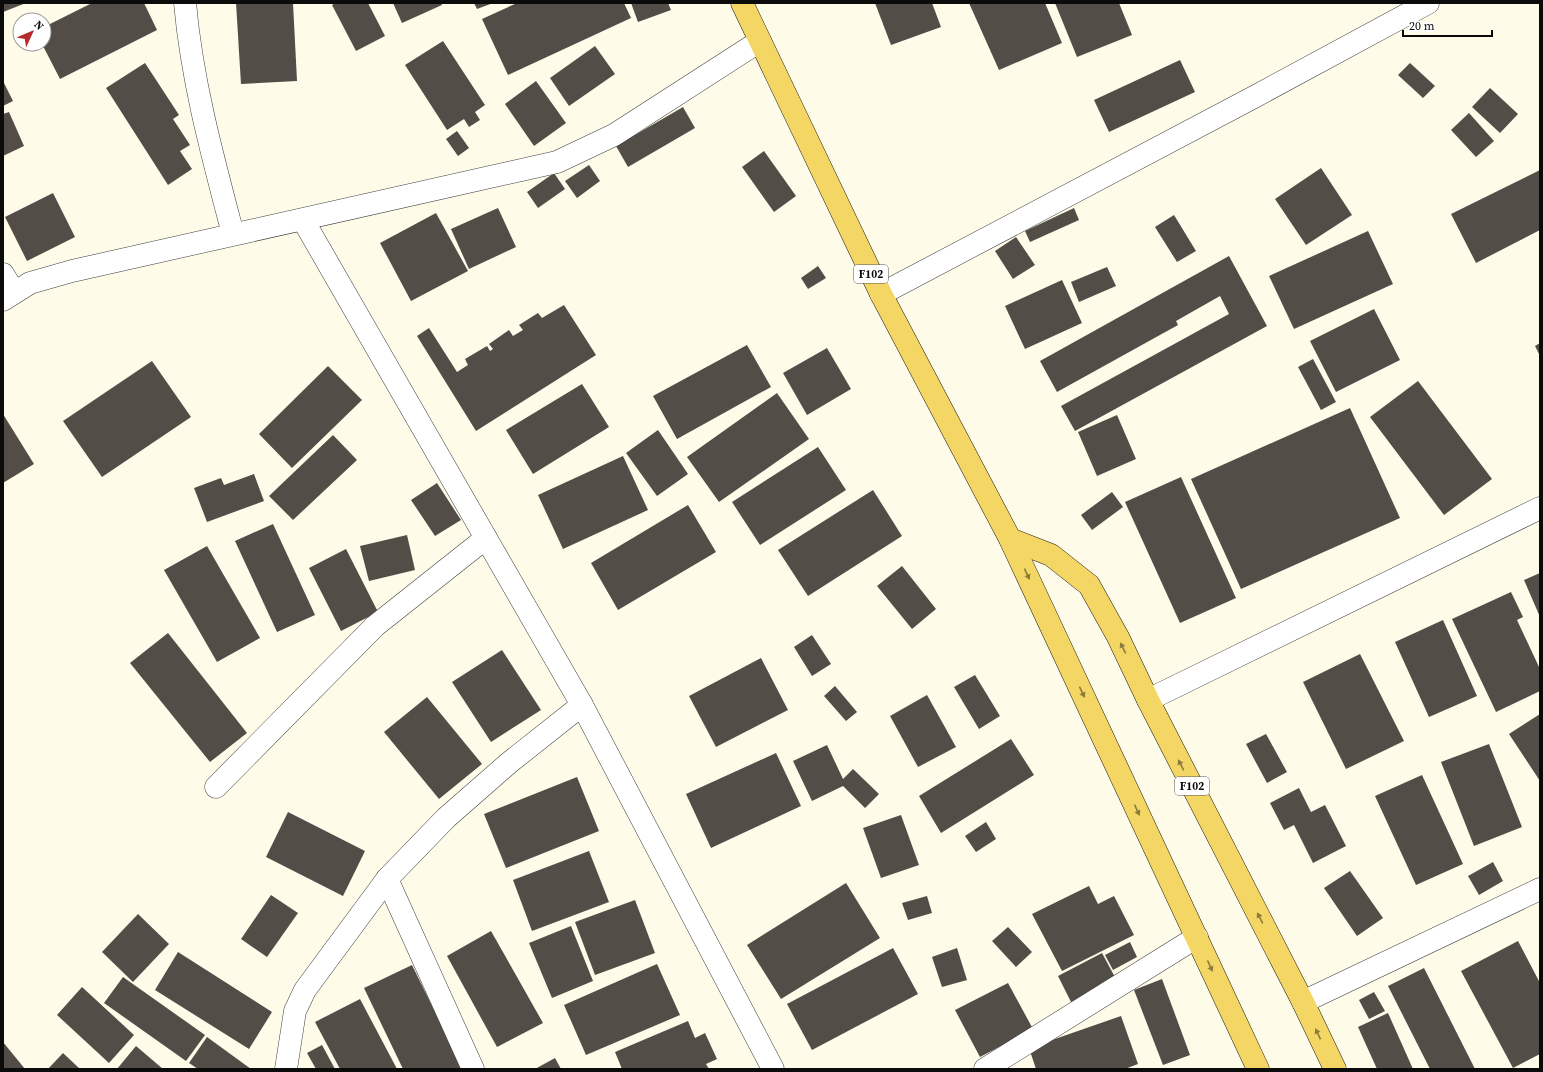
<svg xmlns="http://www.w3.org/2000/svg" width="1543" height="1072" viewBox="0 0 1543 1072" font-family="'Source Serif 4',serif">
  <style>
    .building { fill: #534d48 }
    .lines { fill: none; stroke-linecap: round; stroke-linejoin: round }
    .minor-casing { stroke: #3e3e3e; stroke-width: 23 }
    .primary-casing { stroke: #1c1c1c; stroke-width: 23 }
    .minor { stroke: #fff; stroke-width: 22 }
    .primary { stroke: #f4d664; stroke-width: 22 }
    .oneway { fill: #8b7b3c }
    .labels { text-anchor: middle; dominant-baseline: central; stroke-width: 4; stroke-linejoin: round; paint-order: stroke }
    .shield { fill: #fff; stroke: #545454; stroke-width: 1 }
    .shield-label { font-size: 11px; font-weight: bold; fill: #0b0b0b }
  </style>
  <rect width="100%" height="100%" fill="#fefbe9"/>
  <g class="building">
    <polygon points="3,3 26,3 3,12"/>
    <polygon points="92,3 144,3 157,30 60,79 42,44 44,44 44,27"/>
    <polygon points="236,3 293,3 297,81 241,84"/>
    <polygon points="335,3 368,3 385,36 356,51 332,5"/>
    <polygon points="393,3 441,3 442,5 402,23"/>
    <polygon points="474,3 493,3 477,9"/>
    <polygon points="517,3 624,3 631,18 508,75 482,19"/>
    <polygon points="631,3 668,3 671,10 638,22"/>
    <polygon points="875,3 932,3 941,27 891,45"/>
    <polygon points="969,3 1045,3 1062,43 999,70"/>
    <polygon points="1055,3 1119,3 1132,35 1077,57"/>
    <polygon points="443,41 485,105 475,112 480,120 469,127 464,119 447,130 405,65"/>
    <polygon points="595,46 615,74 569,106 550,78"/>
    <polygon points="1180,60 1195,92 1109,132 1094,100"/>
    <polygon points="145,63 179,115 173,119 190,145 180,151 192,169 168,185 106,88"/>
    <polygon points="1410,63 1435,86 1423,98 1398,75"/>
    <polygon points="3,81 13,101 3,106"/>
    <polygon points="536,81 566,123 534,146 505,104"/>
    <polygon points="1490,88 1518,114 1500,133 1472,107"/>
    <polygon points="683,107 695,128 628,167 616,146"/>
    <polygon points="9,112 24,146 3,156 3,114"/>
    <polygon points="1469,113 1494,141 1476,157 1451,130"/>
    <polygon points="457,131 469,148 458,156 446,139"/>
    <polygon points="764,151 796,196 774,212 742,167"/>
    <polygon points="589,165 600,181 577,198 565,181"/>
    <polygon points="1321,168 1352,215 1306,245 1275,199"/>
    <polygon points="1540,170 1540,230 1476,263 1451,214"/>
    <polygon points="554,173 565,189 538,208 527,192"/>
    <polygon points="53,193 75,237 27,261 5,217"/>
    <polygon points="498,208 516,247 469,269 451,229"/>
    <polygon points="1074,208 1079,220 1030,242 1025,231"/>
    <polygon points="436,213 468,271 411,301 380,243"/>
    <polygon points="1174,215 1196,251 1177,262 1155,227"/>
    <polygon points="1368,231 1393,284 1294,329 1269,276"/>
    <polygon points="1016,237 1035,265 1013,279 995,251"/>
    <polygon points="1229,256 1267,326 1075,431 1061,406 1229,314 1220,296 1176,321 1178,325 1057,392 1040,361"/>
    <polygon points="818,266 826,278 808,289 801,278"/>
    <polygon points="1107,267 1116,286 1079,302 1071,282"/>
    <polygon points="1062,280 1082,323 1025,349 1005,306"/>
    <polygon points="564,305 596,355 476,431 417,336 429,328 457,372 468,365 465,359 487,346 490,351 493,349 489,344 509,330 513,336 523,330 519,325 538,313 542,318"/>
    <polygon points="1374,309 1400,360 1336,392 1310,341"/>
    <polygon points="1540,343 1540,356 1535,346"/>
    <polygon points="747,345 771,387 677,439 653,396"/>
    <polygon points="827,348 851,389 807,415 783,373"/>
    <polygon points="1313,359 1336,402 1321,410 1298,367"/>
    <polygon points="152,361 191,417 102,477 63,421"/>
    <polygon points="328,366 362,400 292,468 259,434"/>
    <polygon points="1418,381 1492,479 1444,515 1370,417"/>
    <polygon points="582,384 609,427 533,474 506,430"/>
    <polygon points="777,393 809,439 719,502 687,457"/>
    <polygon points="1350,408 1400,518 1241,589 1191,479"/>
    <polygon points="3,414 34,464 3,483"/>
    <polygon points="1117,415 1136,459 1097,476 1078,432"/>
    <polygon points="658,430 688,474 657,496 626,453"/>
    <polygon points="333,435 357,460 293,520 269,496"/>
    <polygon points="818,447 846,490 760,545 732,502"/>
    <polygon points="623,456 648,510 563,549 538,495"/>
    <polygon points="254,474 264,501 207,522 194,488 221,478 224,485"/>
    <polygon points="1181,477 1236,598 1180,623 1125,502"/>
    <polygon points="437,483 461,520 435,536 411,500"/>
    <polygon points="873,490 902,536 808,596 778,550"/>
    <polygon points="1112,492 1123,507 1092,530 1081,515"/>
    <polygon points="688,505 716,552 618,610 591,563"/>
    <polygon points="273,524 315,615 277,632 235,541"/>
    <polygon points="407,535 415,570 369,581 360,546"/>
    <polygon points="207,546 260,638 217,662 164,570"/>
    <polygon points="346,549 378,612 341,631 309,568"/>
    <polygon points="902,566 936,609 912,629 877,586"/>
    <polygon points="1540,573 1540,617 1524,580"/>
    <polygon points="1511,592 1523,617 1517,620 1540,669 1540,691 1496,712 1452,619"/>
    <polygon points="1443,620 1477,696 1429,717 1395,642"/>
    <polygon points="168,633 247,733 210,762 130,663"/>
    <polygon points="812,635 831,664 812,676 794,647"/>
    <polygon points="502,650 541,710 491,742 452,682"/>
    <polygon points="1360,654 1404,741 1346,769 1303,682"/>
    <polygon points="761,658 788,710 716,747 689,696"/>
    <polygon points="975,675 1000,716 979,729 954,687"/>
    <polygon points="835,686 857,712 846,721 824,696"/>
    <polygon points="927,695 956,747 918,767 890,716"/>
    <polygon points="427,697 482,764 439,799 384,732"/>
    <polygon points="1540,714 1540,781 1509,734"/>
    <polygon points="1266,734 1287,772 1267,783 1246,744"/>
    <polygon points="1011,739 1034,775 941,833 919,796"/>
    <polygon points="1489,744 1522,827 1474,846 1441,762"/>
    <polygon points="827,745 843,779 853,769 879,794 865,808 843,786 812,801 793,761"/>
    <polygon points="776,753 801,806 711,848 686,794"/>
    <polygon points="1422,775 1463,864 1416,885 1375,796"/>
    <polygon points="577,777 599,831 506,868 484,814"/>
    <polygon points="1299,788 1311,812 1325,805 1346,846 1313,863 1294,825 1284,830 1270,803"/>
    <polygon points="288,812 365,851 343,896 266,857"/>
    <polygon points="901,815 919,865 881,878 863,828"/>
    <polygon points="986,822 996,839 976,852 965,836"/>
    <polygon points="589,851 609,902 532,931 513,880"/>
    <polygon points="1493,862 1503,881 1479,895 1468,876"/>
    <polygon points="1350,871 1383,918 1357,936 1324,888"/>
    <polygon points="846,883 880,938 781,999 747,945"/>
    <polygon points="1089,886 1098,904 1114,896 1134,935 1062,971 1032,914"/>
    <polygon points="271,895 298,913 267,957 241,939"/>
    <polygon points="927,896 932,913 908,920 902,903"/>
    <polygon points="635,900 655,953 595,975 575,922"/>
    <polygon points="138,914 169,944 133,982 102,952"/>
    <polygon points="571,926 593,981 552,998 529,943"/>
    <polygon points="1008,927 1032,952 1016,967 992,941"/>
    <polygon points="491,931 543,1023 497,1047 447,956"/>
    <polygon points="1518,941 1540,983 1540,1054 1513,1068 1461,971"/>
    <polygon points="1130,942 1137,957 1113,970 1105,955"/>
    <polygon points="893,948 918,994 812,1050 787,1004"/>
    <polygon points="957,948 967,980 942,987 932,957"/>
    <polygon points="178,952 272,1012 249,1049 155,990"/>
    <polygon points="1102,953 1116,979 1071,1002 1058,976"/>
    <polygon points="657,964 680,1015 586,1055 564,1005"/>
    <polygon points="412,965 463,1069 403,1069 364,988"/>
    <polygon points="1424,968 1475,1069 1430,1069 1388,986"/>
    <polygon points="123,977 205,1035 186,1061 104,1003"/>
    <polygon points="1162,979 1190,1055 1163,1065 1134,990"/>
    <polygon points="1008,983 1033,1029 980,1057 955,1010"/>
    <polygon points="82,987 134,1035 109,1063 57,1015"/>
    <polygon points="1374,992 1385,1011 1369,1019 1359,1000"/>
    <polygon points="360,999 397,1069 340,1069 315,1022"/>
    <polygon points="1388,1013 1413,1069 1377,1069 1358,1027"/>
    <polygon points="1121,1016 1138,1064 1125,1069 1036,1069 1029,1048"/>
    <polygon points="688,1021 695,1038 705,1033 717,1059 706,1064 709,1069 622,1069 615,1052"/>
    <polygon points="207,1037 251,1069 198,1069 189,1063"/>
    <polygon points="3,1042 25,1069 3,1069"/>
    <polygon points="322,1045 335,1069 316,1069 307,1053"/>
    <polygon points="136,1046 163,1069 117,1069"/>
    <polygon points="63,1053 80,1069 48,1069"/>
    <polygon points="555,1058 561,1069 535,1069"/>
  </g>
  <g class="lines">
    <defs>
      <g id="minor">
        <path d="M 185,3 C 192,82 213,158 233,234"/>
        <polyline points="303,220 582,705 773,1069"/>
        <polyline points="3,274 14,292"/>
        <polyline points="881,294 1254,97 1428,3"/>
        <polyline points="3,300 30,283 72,271 557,162 614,135 760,41"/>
        <polyline points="1148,700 1540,508"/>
        <polyline points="216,787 375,626 486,538"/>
        <polyline points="387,879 473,1069"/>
        <polyline points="1303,1002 1540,889"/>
        <polyline points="286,1069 295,1011 305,990 387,879 446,818 510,762 582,705"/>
        <polyline points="985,1069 1197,937"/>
      </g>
      <g id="primary">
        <polyline points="742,3 881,294 1010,539 1258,1069"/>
        <polyline points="1010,539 1051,555 1089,585 1118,637 1148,700 1303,1002 1335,1069"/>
      </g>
    </defs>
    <use href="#minor" class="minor-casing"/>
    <use href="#primary" class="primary-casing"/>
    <use href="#minor" class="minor"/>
    <use href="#primary" class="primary"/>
  </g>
  <defs><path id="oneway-solid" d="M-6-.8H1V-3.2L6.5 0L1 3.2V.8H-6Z"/></defs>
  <g class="oneway">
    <use href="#oneway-solid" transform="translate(1027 574) rotate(65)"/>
    <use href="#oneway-solid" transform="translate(1123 648) rotate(-116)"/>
    <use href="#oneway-solid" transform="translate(1082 692) rotate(65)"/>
    <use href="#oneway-solid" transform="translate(1181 765) rotate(-117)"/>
    <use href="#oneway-solid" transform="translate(1137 810) rotate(65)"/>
    <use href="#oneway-solid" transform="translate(1260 918) rotate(-117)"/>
    <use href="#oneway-solid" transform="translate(1210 966) rotate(66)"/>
    <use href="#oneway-solid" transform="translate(1318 1034) rotate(-115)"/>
  </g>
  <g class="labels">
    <g class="shield">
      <rect x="854" y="265" width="34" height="18" rx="3"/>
      <rect x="1175" y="777" width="34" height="18" rx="3"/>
    </g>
    <g class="shield-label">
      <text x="871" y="274">F102</text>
      <text x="1192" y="786">F102</text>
    </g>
  </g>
  <rect width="1543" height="1072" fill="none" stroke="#0b0b0b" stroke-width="8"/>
  <g transform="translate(32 32) rotate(46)"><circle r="19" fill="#ffffff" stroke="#9d9d9d"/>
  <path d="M0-3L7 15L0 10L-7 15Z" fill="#b5292a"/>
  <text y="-6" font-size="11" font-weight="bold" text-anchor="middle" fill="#0b0b0b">N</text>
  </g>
  <path d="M1403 30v6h89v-6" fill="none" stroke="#0b0b0b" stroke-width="2"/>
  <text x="1409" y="30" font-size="12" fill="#0b0b0b" stroke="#ffffff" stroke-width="3" paint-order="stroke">20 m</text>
</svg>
